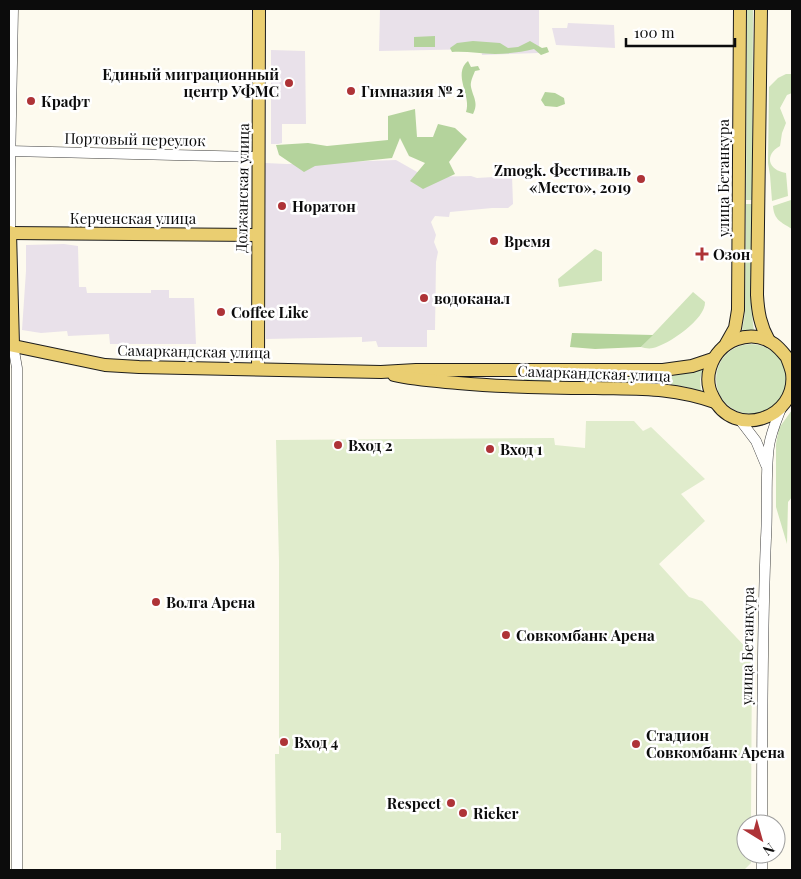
<svg xmlns="http://www.w3.org/2000/svg" width="801" height="879" viewBox="0 0 801 879" font-family="'Playfair Display',serif">
  <style>
    .industrial { fill: #e9e1ea }
    .green { fill: #d0e4bb }
    .forest { fill: #b4d39c }
    .pitch { fill: #e0eccc }
    .lines { fill: none; stroke-linecap: round; stroke-linejoin: round }
    .minor-casing { stroke: #3f3f3f; stroke-width: 11 }
    .major-casing { stroke: #1d1d1d; stroke-width: 14 }
    .minor { stroke: #fff; stroke-width: 10 }
    .major { stroke: #eace71; stroke-width: 12 }
    .poi-dot { fill: #ae3337; stroke: #fff; stroke-width: 2 }
    .labels { text-anchor: middle; dominant-baseline: central; stroke-width: 5; stroke-linejoin: round; paint-order: stroke }
    .poi-label { font-size: 15px; font-weight: bold; fill: #0c0c0c; stroke: #fff; text-anchor: start }
    .street-label { font-size: 15px; fill: #0c0c0c; stroke: #fff }
  </style>
  <rect width="100%" height="100%" fill="#fdfaee"/>
  <g class="industrial">
    <polygon points="380,9 539,9 539,53 482,55 481,49 379,51"/>
    <polygon points="568,23 614,25 615,48 556,45 552,28 567,28"/>
    <polygon points="271,50 305,51 306,124 282,124 282,143 278,144 271,144"/>
    <polygon points="396,160 426,177 471,176 477,178 512,176 513,204 508,208 492,208 450,212 449,217 435,216 431,222 436,235 434,242 438,252 436,262 435,330 427,330 427,347 378,347 376,341 362,342 362,337 266,339 265,163 287,164"/>
    <polygon points="64,244 78,246 79,287 86,287 87,293 151,293 151,290 169,290 169,298 194,298 196,344 110,344 109,334 68,336 67,331 41,333 22,330 26,271 26,245"/>
  </g>
  <g class="green">
    <polygon points="747,9 753,9 752,200 746,200"/>
    <path d="M 786,74 L 792,74 L 792,93 L 787,95 L 780,108 L 786,123 L 782,133 L 780,146 C 764,155 768,170 786,173 L 788,196 L 772,201 L 770,175 L 768,163 L 769,87 L 778,78 Z"/>
    <path d="M 791,200 L 792,201 L 792,229 C 781,222 774,220 773,206 Z"/>
    <polygon points="746,204 752,204 751,307 754,331 742,331 745,313"/>
    <polygon points="595,249 602,252 602,281 559,287 558,279"/>
    <path d="M 693,292 L 705,302 C 706,319 668,345 653,348 C 649,349 644,348 641,347 Z"/>
    <circle cx="751" cy="379" r="35"/>
    <path d="M 703,367 L 700,380 L 701,391 C 663,378 618,384 577,383 L 581,378 L 586,377 C 624,377 668,383 703,367 Z"/>
    <polygon points="524,373 566,374 559,384 524,383"/>
    <polygon points="792,410 792,497 788,502 787,544 776,507 776,444 779,428"/>
  </g>
  <g class="forest">
    <polygon points="435,36 435,47 414,47 414,37"/>
    <path d="M 473,41 L 500,43 L 508,48 L 518,47 L 530,41 L 542,48 L 547,47 L 549,52 L 541,55 L 534,49 C 521,52 508,54 495,54 C 480,54 467,51 452,52 L 450,48 L 457,43 Z"/>
    <path d="M 468,61 L 471,67 L 478,66 L 480,70 L 475,71 C 473,76 470,82 471,87 C 473,97 479,103 473,114 L 466,112 C 472,96 452,74 468,61 Z"/>
    <polygon points="545,92 555,93 564,98 565,104 557,107 545,106 541,100"/>
    <polygon points="415,109 417,137 433,137 438,124 455,128 467,139 449,162 455,174 423,189 410,181 425,163 409,156 400,138 392,158 315,166 304,172 279,155 276,145 308,143 327,146 388,140 388,116"/>
    <polygon points="572,333 653,335 641,347 595,349 570,347"/>
  </g>
  <polygon class="pitch" points="586,421 634,421 643,431 651,427 705,479 681,494 705,521 659,564 689,597 702,601 752,654 751,824 746,824 746,854 751,854 751,863 744,870 276,870 276,850 281,850 281,833 276,833 275,754 279,754 279,561 276,440 554,438 555,445 585,448"/>
  <g class="lines">
    <defs>
      <g id="minor">
        <polyline points="10,151 258,157"/>
        <polyline points="10,232 10,170 13,9"/>
        <polyline points="13,345 17,368 17,870"/>
        <polyline points="740,420 756,441 766,465"/>
        <path d="M 762,824 C 762,729 762,633 766,538 C 768,509 765,474 769,446 C 771,432 777,419 782,406"/>
        <polyline points="762,870 762,854"/>
      </g>
      <g id="major">
        <path d="M 761,9 L 757,295 C 758,312 760,325 769,341"/>
        <polyline points="10,232 13,345"/>
        <polyline points="9,233 257,235"/>
        <polyline points="726,344 735,328 738,310 740,9"/>
        <polyline points="9,345 105,365 139,367 381,372 416,370 663,370 692,366 713,359"/>
        <path d="M 787,358 C 789,363 791,368 792,373 C 798,419 733,440 713,397 C 708,388 707,378 710,368 C 718,341 750,327 774,344 C 781,349 786,357 792,363"/>
        <polyline points="258,369 259,9"/>
        <path d="M 394,375 C 415,380 436,381 458,383 C 503,387 549,388 595,388 C 640,389 671,387 715,402"/>
      </g>
    </defs>
    <use href="#minor" class="minor-casing"/>
    <use href="#major" class="major-casing"/>
    <use href="#minor" class="minor"/>
    <use href="#major" class="major"/>
  </g>
  <g class="poi-dot">
    <circle cx="289" cy="83" r="5"/>
    <circle cx="351" cy="91" r="5"/>
    <circle cx="31" cy="101" r="5"/>
    <circle cx="641" cy="179" r="5"/>
    <circle cx="282" cy="206" r="5"/>
    <circle cx="494" cy="241" r="5"/>
    <path d="M699.5 246.5h5v5h5v5h-5v5h-5v-5h-5v-5h5z"/>
    <circle cx="424" cy="298" r="5"/>
    <circle cx="221" cy="312" r="5"/>
    <circle cx="338" cy="445" r="5"/>
    <circle cx="490" cy="449" r="5"/>
    <circle cx="156" cy="602" r="5"/>
    <circle cx="506" cy="635" r="5"/>
    <circle cx="284" cy="742" r="5"/>
    <circle cx="636" cy="744" r="5"/>
    <circle cx="451" cy="803" r="5"/>
    <circle cx="463" cy="813" r="5"/>
  </g>
  <g class="labels">
    <g class="poi-label">
      <text x="279" y="74" text-anchor="end">Единый миграционный<tspan x="279" dy="17">центр УФМС</tspan></text>
      <text x="361" y="91">Гимназия № 2</text>
      <text x="41" y="101">Крафт</text>
      <text x="631" y="170" text-anchor="end">Zmogk. Фестиваль<tspan x="631" dy="17">«Место», 2019</tspan></text>
      <text x="292" y="206">Норатон</text>
      <text x="504" y="241">Время</text>
      <text x="713" y="254">Озон</text>
      <text x="434" y="298">водоканал</text>
      <text x="231" y="312">Coffee Like</text>
      <text x="348" y="445">Вход 2</text>
      <text x="500" y="449">Вход 1</text>
      <text x="166" y="602">Волга Арена</text>
      <text x="516" y="635">Совкомбанк Арена</text>
      <text x="646" y="735">Стадион<tspan x="646" dy="17">Совкомбанк Арена</tspan></text>
      <text x="294" y="742">Вход 4</text>
      <text x="441" y="803" text-anchor="end">Respect</text>
      <text x="473" y="813">Rieker</text>
    </g>
    <g class="street-label">
      <text transform="translate(135 139) rotate(1)">Портовый переулок</text>
      <text transform="translate(723 178) rotate(-90)">улица Бетанкура</text>
      <text transform="translate(242 188) rotate(-89)">Должанская улица</text>
      <text x="133" y="218">Керченская улица</text>
      <text transform="translate(194 351) rotate(1)">Самаркандская улица</text>
      <text transform="translate(594 373) rotate(2)">Самаркандская улица</text>
      <text transform="translate(747 646) rotate(-89)">улица Бетанкура</text>
    </g>
  </g>
  <rect width="801" height="879" fill="none" stroke="#0c0c0c" stroke-width="20"/>
  <g transform="translate(761 839) rotate(143)"><circle r="24" fill="#ffffff" stroke="#9e9e9e"/>
  <path d="M0-4L9 19L0 12L-9 19Z" fill="#ae3337"/>
  <text y="-8" font-size="14" font-weight="bold" text-anchor="middle" fill="#0c0c0c">N</text>
  </g>
  <path d="M626 38v8h109v-8" fill="none" stroke="#0c0c0c" stroke-width="2.5"/>
  <text x="634" y="38" font-size="15" fill="#0c0c0c" stroke="#ffffff" stroke-width="4" paint-order="stroke">100 m</text>
</svg>
